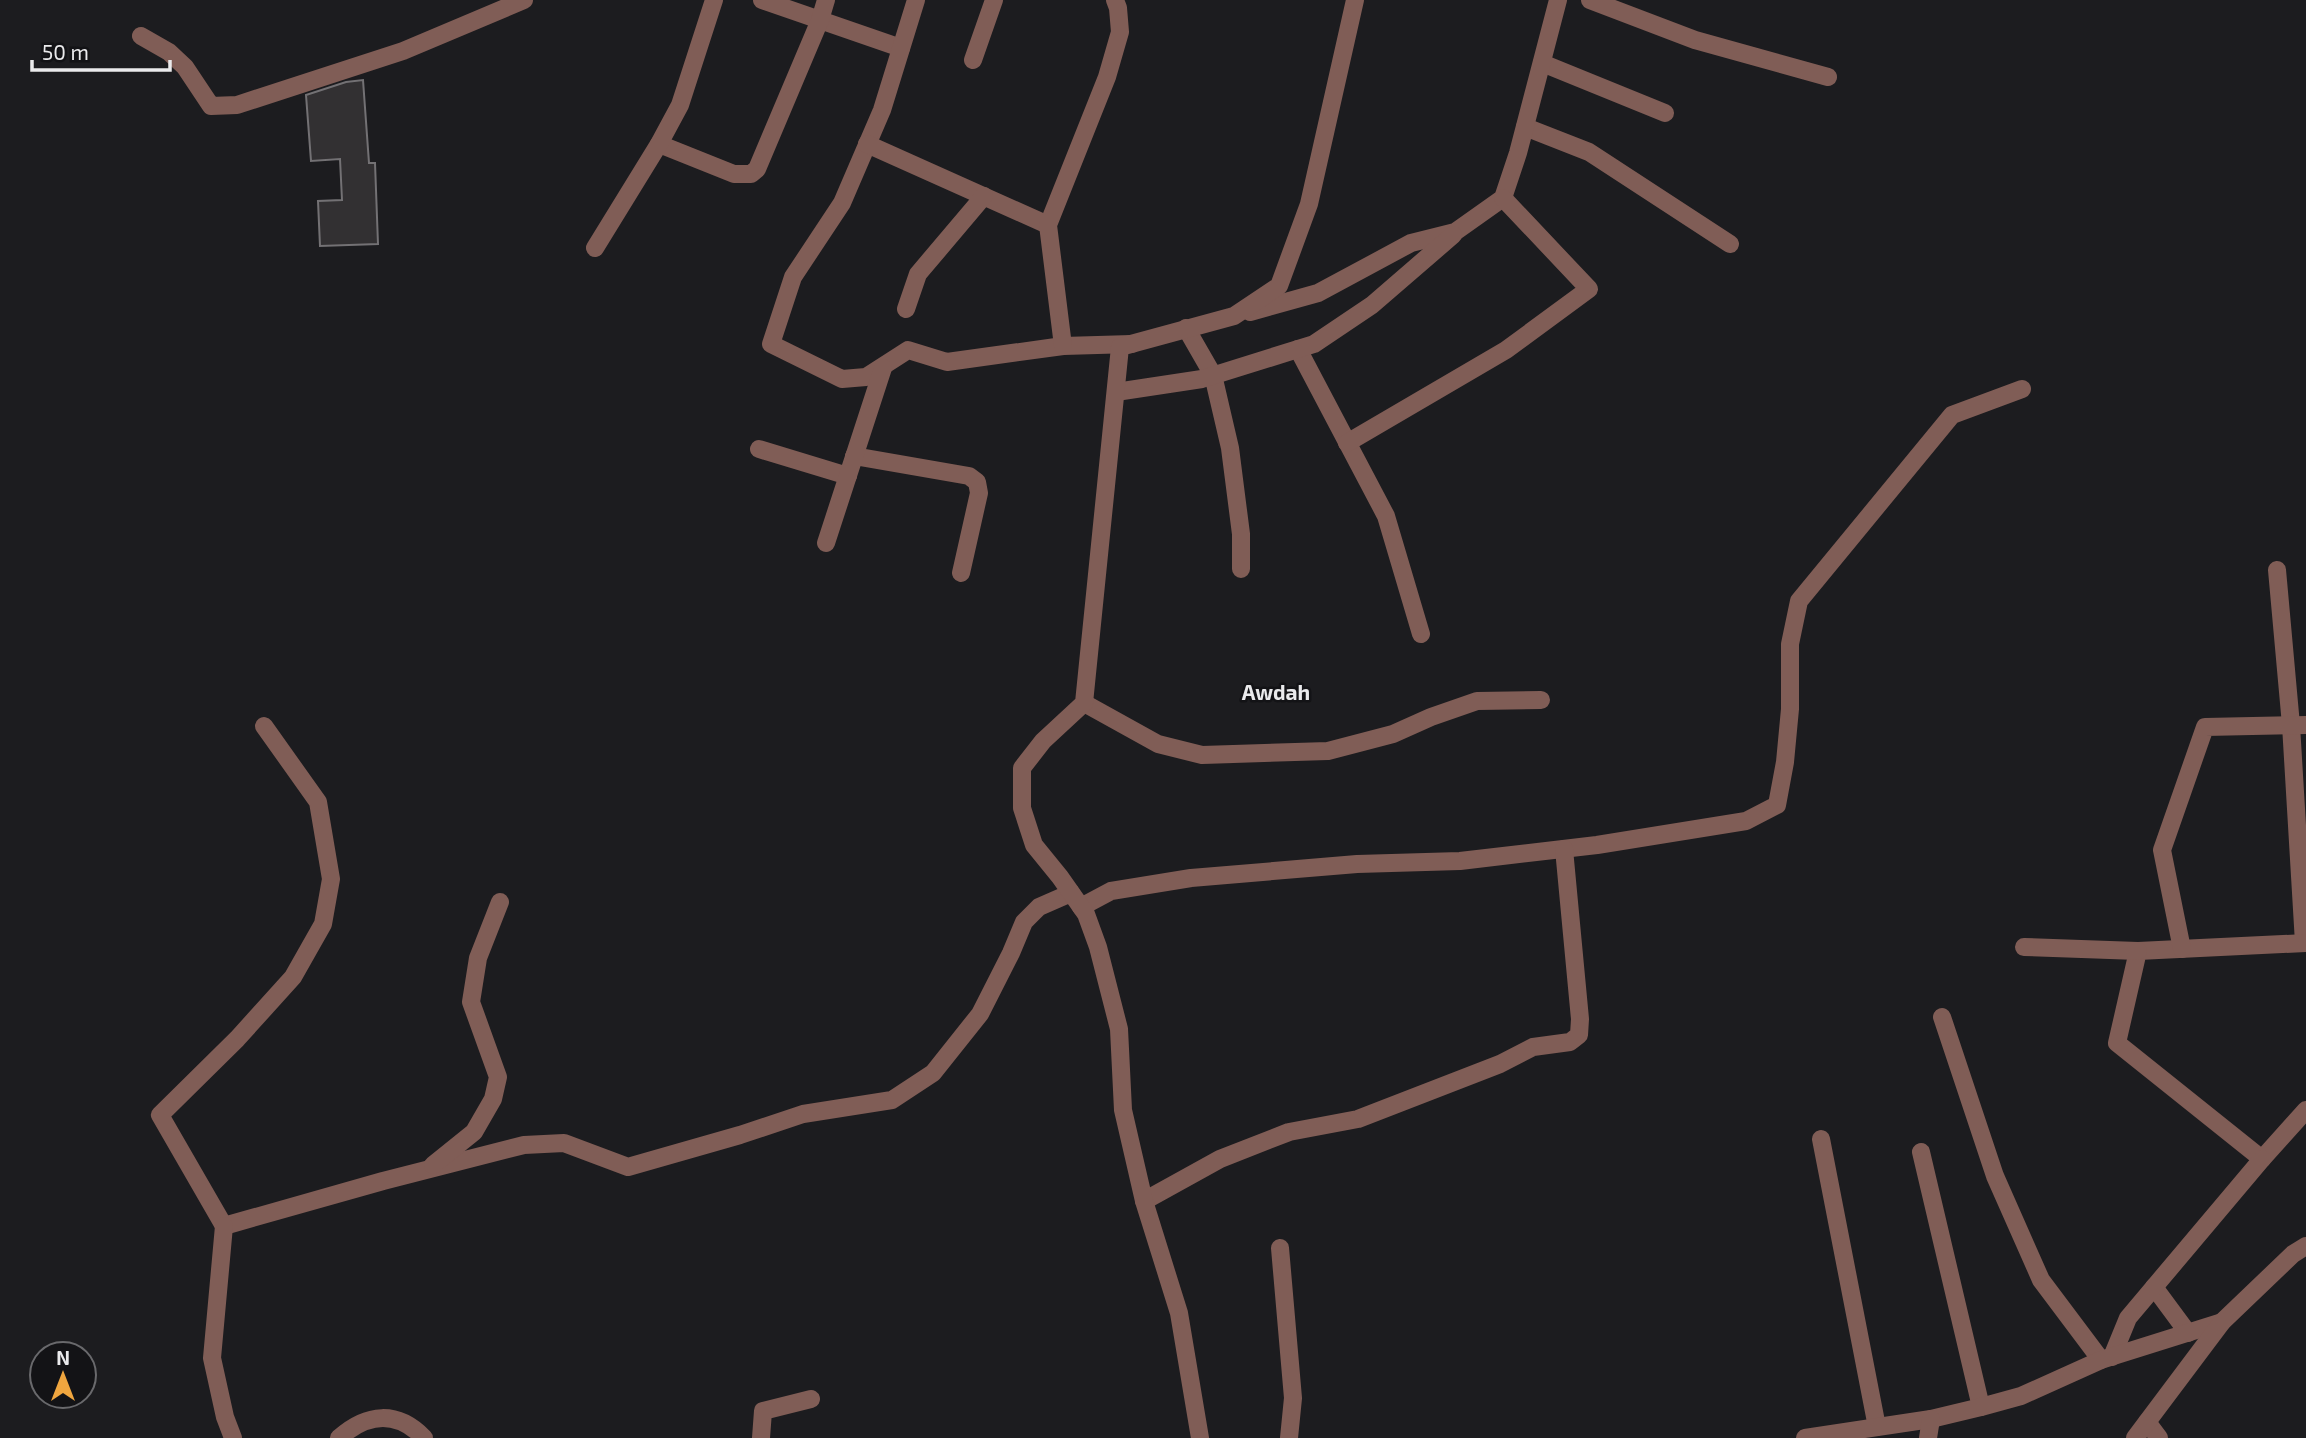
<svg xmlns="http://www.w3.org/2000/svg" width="2306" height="1438" viewBox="0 0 2306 1438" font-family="'Exo 2',sans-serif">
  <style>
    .building { fill: #323032; stroke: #737174; stroke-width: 2 }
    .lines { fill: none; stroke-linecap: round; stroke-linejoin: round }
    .minor { stroke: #805d56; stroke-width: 18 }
    .labels { text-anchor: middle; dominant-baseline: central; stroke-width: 5; stroke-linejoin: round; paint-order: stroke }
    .neighbourhood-label { font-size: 21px; font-weight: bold; fill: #eaeaec; stroke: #131316 }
  </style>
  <rect width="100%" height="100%" fill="#1c1c1f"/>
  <polygon class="building" points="363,80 369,163 375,163 378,244 320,246 318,201 342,200 340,159 311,161 306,95 346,82"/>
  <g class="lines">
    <g class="minor">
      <polyline points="762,0 901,48"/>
      <polyline points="916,0 882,110 842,203 793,277 771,344 842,379 866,377 908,350 947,362 1063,346 1132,344"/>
      <polyline points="1590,0 1695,40 1828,77"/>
      <polyline points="141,36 169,52 185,67 211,106 237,105 403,51 524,0"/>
      <polyline points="973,60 994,0"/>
      <polyline points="1542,63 1665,113"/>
      <polyline points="1525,127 1589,152 1730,244"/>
      <polyline points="659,144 734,174 751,174 757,169 820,20 826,0"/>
      <polyline points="867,144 1048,225"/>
      <polyline points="595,248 659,144 680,105 714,0"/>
      <polyline points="906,309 918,274 984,196"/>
      <polyline points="1250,312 1318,293 1411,243 1455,232 1503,198 1518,153 1558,0"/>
      <polyline points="1186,328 1213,375 1230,448 1241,534 1241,569"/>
      <polyline points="1063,346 1048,225 1107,77 1120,32 1118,8 1115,0"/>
      <polyline points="1298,349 1386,516 1421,634"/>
      <polyline points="1116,392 1202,379 1314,344 1372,305 1453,235"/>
      <polyline points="1347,443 1506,350 1589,289 1503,198"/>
      <polyline points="759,449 848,476"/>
      <polyline points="854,456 969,476 977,482 979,493 961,573"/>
      <polyline points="826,543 883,368"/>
      <polyline points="2277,570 2291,725 2304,943"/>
      <polyline points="1084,703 1158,744 1202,755 1328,751 1393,734 1431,717 1477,701 1541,700"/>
      <polyline points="264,726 318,802 331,879 323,924 293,977 237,1039 160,1115 224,1226 383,1181 524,1145 564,1143 628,1167 740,1135 803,1114 892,1100 933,1073 980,1014 1011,953 1024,922 1039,907 1071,893"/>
      <polyline points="1081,907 1111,891 1191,878 1357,864 1460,861 1597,845 1746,821 1777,805 1785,762 1790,709 1790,644 1799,601 1952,415 2022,389"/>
      <polyline points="2306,943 2138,951 2117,1043 2262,1159 2306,1110"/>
      <polyline points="2024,947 2138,951"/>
      <polyline points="2182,949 2162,850 2205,727 2306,725"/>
      <polyline points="1942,1017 1995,1176 2041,1280 2101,1360"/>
      <polyline points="1821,1139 1877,1427"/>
      <polyline points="1921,1152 1981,1407"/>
      <polyline points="433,1165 474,1132 493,1099 498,1077 471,1002 478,958 500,902"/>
      <polyline points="1144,1201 1220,1159 1289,1132 1358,1119 1500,1064 1533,1047 1570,1042 1579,1035 1580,1019 1564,849"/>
      <polyline points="224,1226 212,1358 225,1417 233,1438"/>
      <polyline points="1280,1248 1293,1398 1289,1438"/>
      <polyline points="2154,1287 2188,1333"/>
      <polyline points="2112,1357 2128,1318 2262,1159"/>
      <polyline points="2147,1422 2159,1438"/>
      <path d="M 339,1438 C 367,1413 397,1410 424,1438"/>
      <polyline points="761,1438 763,1411 811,1399"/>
      <polyline points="1200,1438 1179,1313 1144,1201 1123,1110 1119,1029 1098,947 1086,914 1060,877 1034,845 1022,808 1022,768 1043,741 1084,703 1120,347 1234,316 1279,286 1309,204 1355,0"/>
      <polyline points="1805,1438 1931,1419 1981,1407 2021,1396 2101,1360 2222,1322"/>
      <polyline points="1928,1438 1931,1419"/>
      <polyline points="2135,1438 2222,1322 2293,1254 2306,1246"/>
    </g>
  </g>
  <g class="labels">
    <g class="neighbourhood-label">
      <text x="1276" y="691">Awdah</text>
    </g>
  </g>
  <g transform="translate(63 1375)"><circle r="33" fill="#131316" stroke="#69696c" stroke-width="2"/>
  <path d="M0-5L12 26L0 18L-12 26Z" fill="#f0a63f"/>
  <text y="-10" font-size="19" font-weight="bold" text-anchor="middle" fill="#eaeaec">N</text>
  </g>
  <path d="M32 60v10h138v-10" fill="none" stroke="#eaeaec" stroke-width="3.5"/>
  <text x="42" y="60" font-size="21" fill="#eaeaec" stroke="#131316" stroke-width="5" paint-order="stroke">50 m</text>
</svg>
